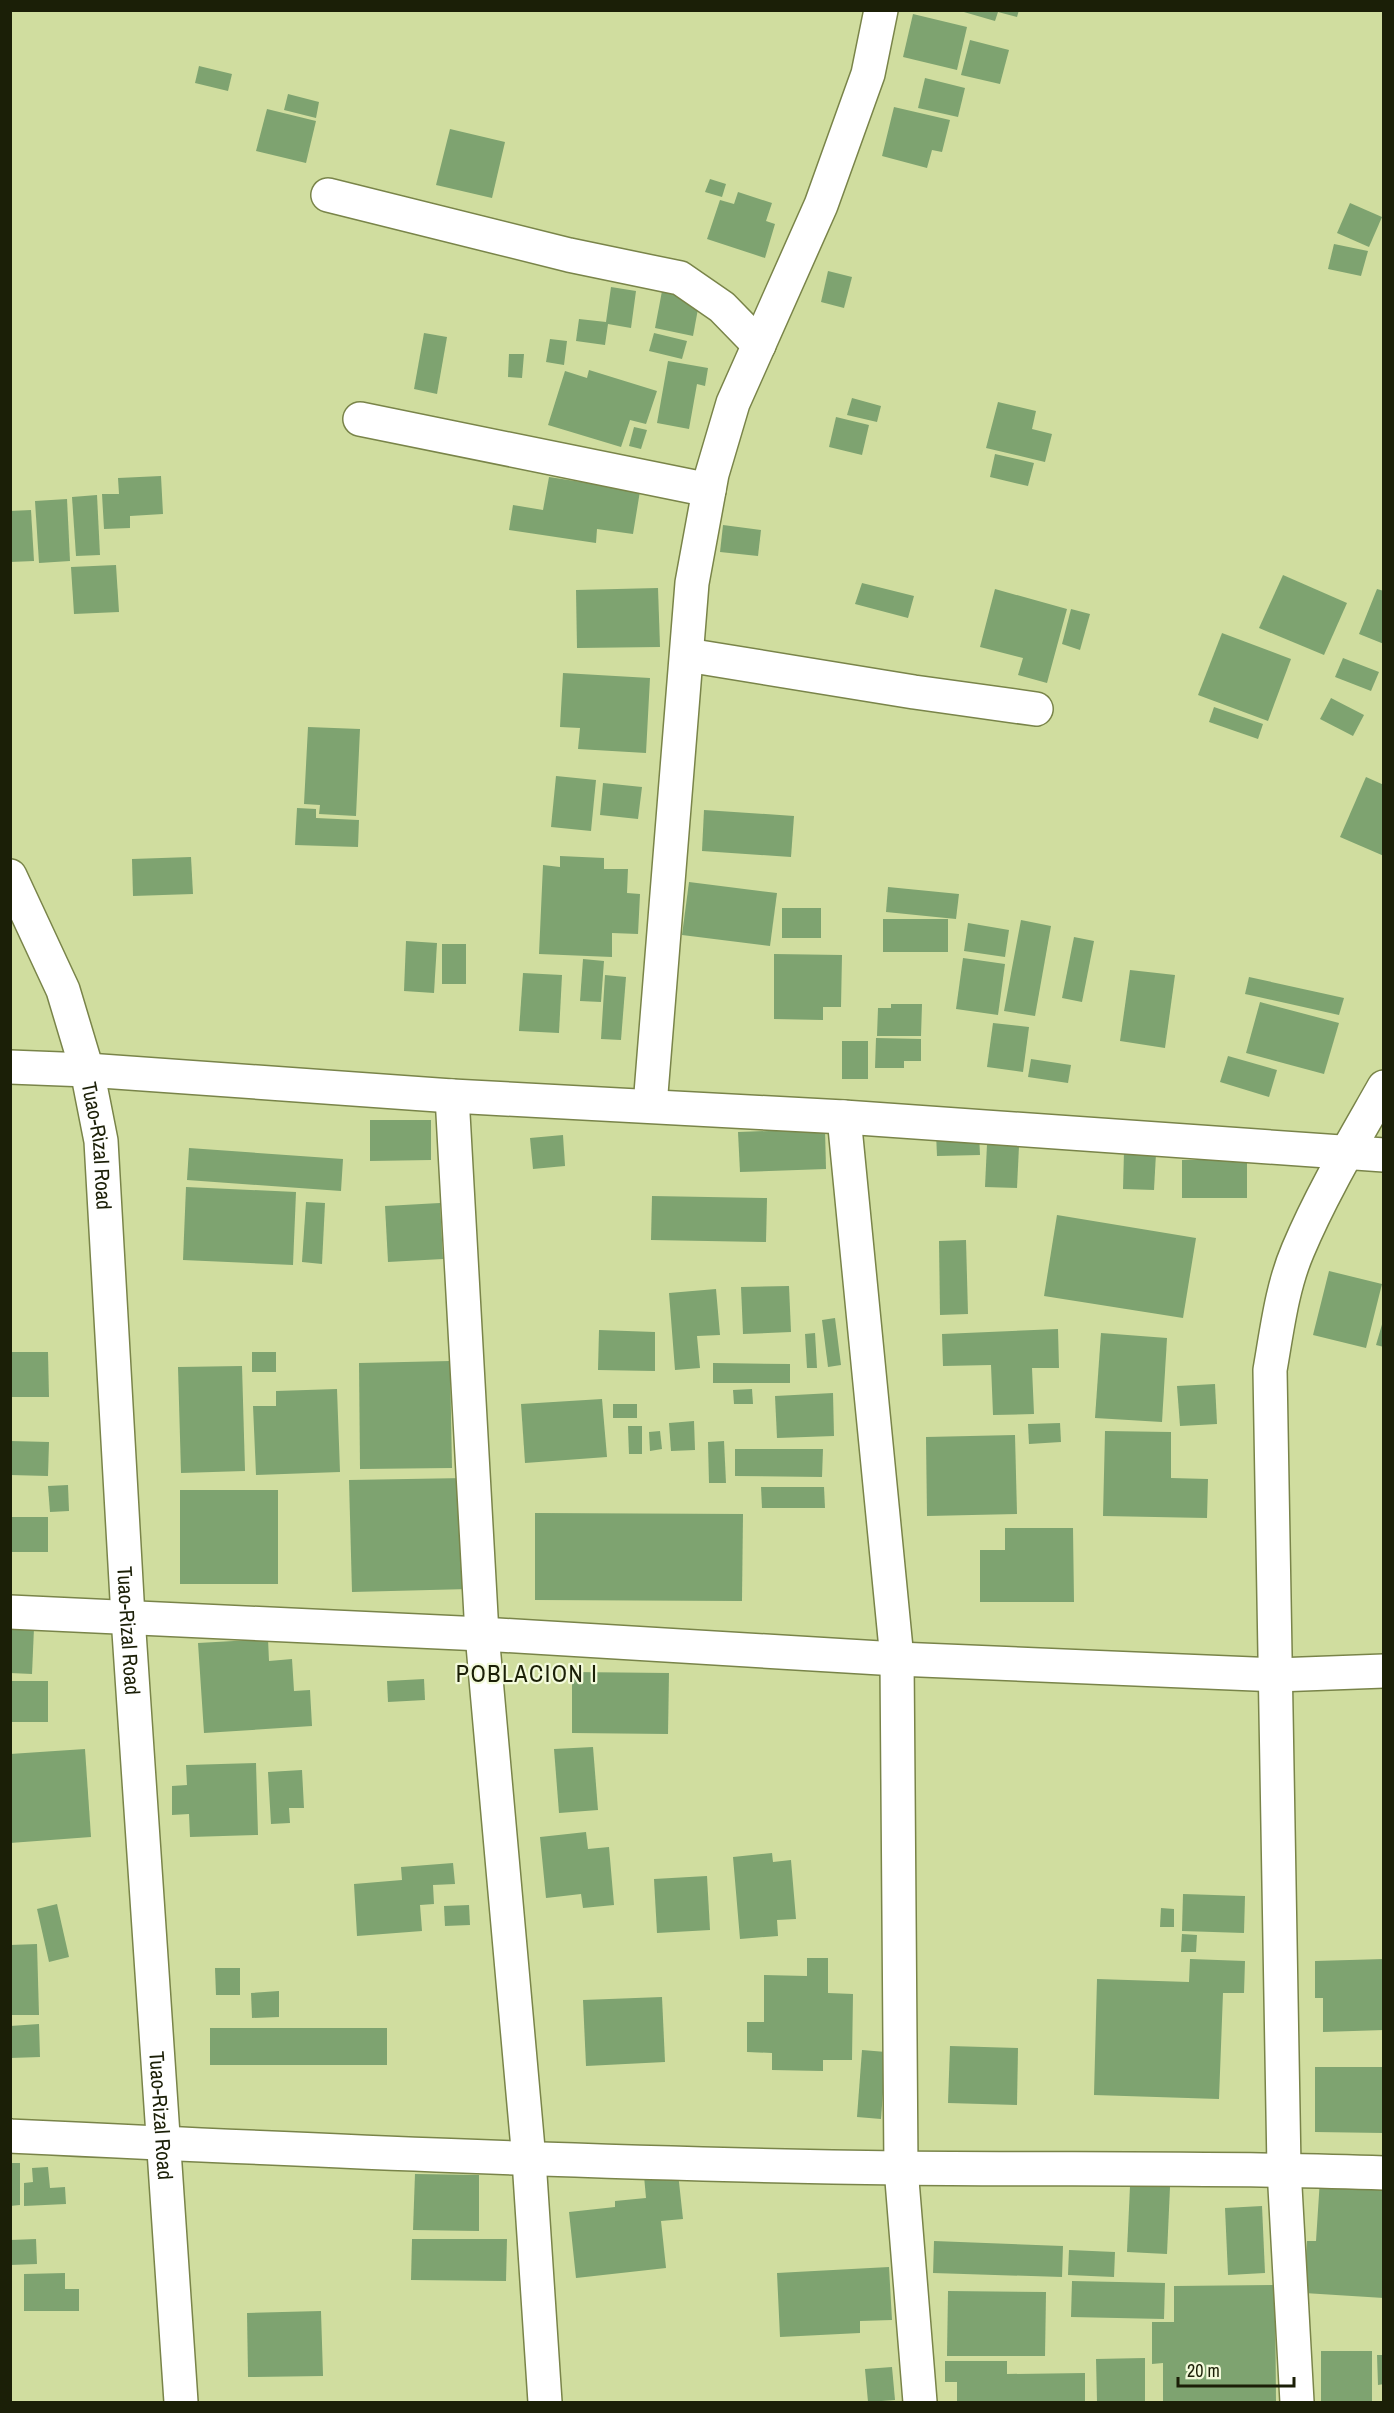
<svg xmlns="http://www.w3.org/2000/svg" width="1394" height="2413" viewBox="0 0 1394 2413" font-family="'Archivo Narrow',sans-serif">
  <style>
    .building { fill: #7ea370 }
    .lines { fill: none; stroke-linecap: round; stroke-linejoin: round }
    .street-casing { stroke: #798449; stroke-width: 36 }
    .secondary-casing { stroke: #798449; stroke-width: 36 }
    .street { stroke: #fff; stroke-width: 33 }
    .secondary { stroke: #fff; stroke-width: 33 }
    .labels { text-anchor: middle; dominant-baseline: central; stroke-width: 4.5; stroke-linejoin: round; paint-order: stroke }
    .street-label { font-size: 21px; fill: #1b1f07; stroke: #f3fadb }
    .quarter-label { font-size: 24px; letter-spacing: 1.5px; fill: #1b1f07; stroke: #f3fadb }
  </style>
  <rect width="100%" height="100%" fill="#d0dd9f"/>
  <g class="building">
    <polygon points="957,10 1019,10 1017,17 998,12 995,21"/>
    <polygon points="913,14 967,27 957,70 903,57"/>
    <polygon points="970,40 1009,50 1000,84 961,75"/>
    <polygon points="199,66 232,74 228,91 195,83"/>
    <polygon points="925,78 965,88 958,117 918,108"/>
    <polygon points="288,94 319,102 316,118 284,110"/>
    <polygon points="894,107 950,120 942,152 932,150 927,168 882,156"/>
    <polygon points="267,109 316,121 306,163 256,151"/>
    <polygon points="450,129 505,142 492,198 436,185"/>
    <polygon points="710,179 726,184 722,197 705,192"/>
    <polygon points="738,192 772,203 766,221 775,224 765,258 707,239 720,200 734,204"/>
    <polygon points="1350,203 1382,217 1369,247 1337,233"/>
    <polygon points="1334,244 1368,251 1361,276 1328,269"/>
    <polygon points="828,271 852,277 844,308 821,302"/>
    <polygon points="611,287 636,291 631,328 608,324 605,345 576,341 579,319 606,322"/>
    <polygon points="662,291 700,298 693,336 655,328"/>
    <polygon points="424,333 447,337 437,394 414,389"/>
    <polygon points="654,333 687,341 682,359 649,351"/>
    <polygon points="550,339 567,341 564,365 546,362"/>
    <polygon points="509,354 524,354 522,378 508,377"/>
    <polygon points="668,361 708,368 705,386 697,384 689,429 657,423"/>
    <polygon points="589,370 657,391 646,424 630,420 621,447 548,425 565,371 587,378"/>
    <polygon points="852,398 881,406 877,422 847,415"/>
    <polygon points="998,402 1036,411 1032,429 1052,434 1045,462 986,448"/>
    <polygon points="836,417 869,425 862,455 829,447"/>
    <polygon points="634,427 647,430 641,449 629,446"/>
    <polygon points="995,454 1034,463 1028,486 990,477"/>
    <polygon points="161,476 163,514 130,516 130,528 104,529 102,494 119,494 118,478"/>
    <polygon points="549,477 640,491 633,534 597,529 596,543 509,530 513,505 543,510"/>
    <polygon points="97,495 100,555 76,556 72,497"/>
    <polygon points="67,499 70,561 39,563 35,501"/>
    <polygon points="31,510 34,561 10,562 10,511"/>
    <polygon points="723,525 761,530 758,556 720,552"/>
    <polygon points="116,565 119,612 74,614 71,567"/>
    <polygon points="1283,575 1347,603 1324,655 1259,628"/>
    <polygon points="862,583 914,596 908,618 855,604"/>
    <polygon points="658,588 660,647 577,648 576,590"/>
    <polygon points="995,589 1067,609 1047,683 1018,675 1023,658 980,647"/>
    <polygon points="1377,589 1384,591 1384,644 1359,634"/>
    <polygon points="1071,609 1090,614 1080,650 1062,644"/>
    <polygon points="1222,633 1291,659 1268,721 1198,695"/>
    <polygon points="1343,658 1379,672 1371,691 1335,677"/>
    <polygon points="563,673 650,678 646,753 578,749 580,728 560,727"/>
    <polygon points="1331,698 1364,715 1353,736 1320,719"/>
    <polygon points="1214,707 1263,724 1258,739 1209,722"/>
    <polygon points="308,727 360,729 356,816 319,814 320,805 304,804"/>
    <polygon points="556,776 596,780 591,831 551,827"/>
    <polygon points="1366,777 1384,785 1384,856 1340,837"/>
    <polygon points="603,783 642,787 638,819 600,815"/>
    <polygon points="297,808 316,809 316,818 359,820 358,847 295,845"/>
    <polygon points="704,810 794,816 791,857 702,851"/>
    <polygon points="560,856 604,858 604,869 628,869 627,893 640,894 638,934 612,933 612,957 539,954 543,865 560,867"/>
    <polygon points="191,857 193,894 133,896 132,859"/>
    <polygon points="689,882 777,893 770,946 682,935"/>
    <polygon points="888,887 959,894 956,919 886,912"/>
    <rect x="782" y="908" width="39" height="30"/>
    <rect x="883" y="919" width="65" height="33"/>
    <polygon points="1021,920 1051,926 1035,1016 1004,1011"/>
    <polygon points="968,923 1009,930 1005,957 964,951"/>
    <polygon points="1074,937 1094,941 1082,1002 1062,998"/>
    <polygon points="406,941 437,943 434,993 404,991"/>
    <rect x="442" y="944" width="24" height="40"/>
    <polygon points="774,954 842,955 841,1007 823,1007 823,1020 774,1019"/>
    <polygon points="963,958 1005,964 998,1015 956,1009"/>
    <polygon points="583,959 604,961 601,1002 580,1001"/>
    <polygon points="1130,970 1175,975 1165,1048 1120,1041"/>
    <polygon points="523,973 562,975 559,1033 519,1031"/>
    <polygon points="605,975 626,977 621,1040 601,1039"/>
    <polygon points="1249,977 1344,998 1339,1015 1245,994"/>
    <polygon points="1260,1002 1339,1023 1324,1074 1246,1053"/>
    <polygon points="891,1004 922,1004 921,1036 877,1036 878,1008 891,1008"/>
    <polygon points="993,1023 1029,1027 1023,1072 987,1067"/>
    <polygon points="876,1038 921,1039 921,1061 904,1061 904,1068 875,1068"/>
    <rect x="842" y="1041" width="26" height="38"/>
    <polygon points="1228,1056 1277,1070 1269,1097 1220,1082"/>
    <polygon points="1031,1059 1071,1065 1068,1083 1028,1077"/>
    <polygon points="370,1120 431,1120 431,1160 370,1161"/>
    <polygon points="825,1129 826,1169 740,1172 738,1132"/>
    <polygon points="936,1133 979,1133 980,1155 937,1156"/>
    <polygon points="563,1135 565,1166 533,1169 530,1138"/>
    <polygon points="987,1144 1019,1146 1017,1188 985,1187"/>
    <polygon points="189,1148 343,1159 341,1191 187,1180"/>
    <polygon points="1124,1151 1156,1153 1154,1190 1123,1189"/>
    <rect x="1182" y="1160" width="65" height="38"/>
    <polygon points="186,1187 296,1192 293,1265 183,1260"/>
    <polygon points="652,1196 767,1198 766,1242 651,1240"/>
    <polygon points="306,1202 325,1203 322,1264 302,1262"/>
    <polygon points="440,1203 443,1259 388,1262 385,1206"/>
    <polygon points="1057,1215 1196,1238 1183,1318 1044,1296"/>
    <polygon points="966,1240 968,1314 940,1315 939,1241"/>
    <polygon points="1329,1271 1382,1284 1366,1348 1313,1335"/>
    <polygon points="789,1286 791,1332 743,1334 741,1287"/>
    <polygon points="716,1289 720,1335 697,1336 700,1368 675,1370 669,1293"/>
    <polygon points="835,1318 841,1365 828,1367 822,1320"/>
    <polygon points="1383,1321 1384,1321 1384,1347 1376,1345"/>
    <polygon points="1058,1329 1059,1368 1032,1368 1034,1414 993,1415 991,1365 943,1366 942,1334"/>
    <polygon points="599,1330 655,1332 655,1371 598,1370"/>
    <polygon points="815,1333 817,1368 807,1368 805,1334"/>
    <polygon points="1101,1333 1167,1338 1162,1422 1095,1418"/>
    <polygon points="10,1352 48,1352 49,1397 10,1397"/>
    <rect x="252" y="1352" width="24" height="20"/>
    <polygon points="450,1361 452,1468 360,1469 359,1363"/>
    <polygon points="713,1363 790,1364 790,1383 713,1383"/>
    <polygon points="242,1366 245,1471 181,1473 178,1367"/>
    <polygon points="1215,1384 1217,1424 1180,1426 1177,1386"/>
    <polygon points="337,1389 340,1472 256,1475 253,1406 276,1406 276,1391"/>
    <polygon points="752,1389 753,1404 734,1404 733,1390"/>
    <polygon points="833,1393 834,1436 777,1438 775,1396"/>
    <polygon points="602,1399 607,1457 525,1463 521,1404"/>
    <rect x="613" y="1404" width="24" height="14"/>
    <polygon points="694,1421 695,1450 671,1451 669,1423"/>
    <polygon points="1060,1423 1061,1442 1029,1444 1028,1424"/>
    <polygon points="628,1426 642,1426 642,1454 629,1454"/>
    <polygon points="660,1431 662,1449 650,1451 649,1432"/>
    <polygon points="1105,1431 1171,1432 1171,1478 1208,1479 1207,1518 1103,1516"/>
    <polygon points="1015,1435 1017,1514 927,1516 926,1437"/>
    <polygon points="10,1441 49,1442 48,1476 10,1475"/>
    <polygon points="724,1441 726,1483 709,1483 708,1442"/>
    <polygon points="735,1449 823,1449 822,1477 735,1476"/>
    <polygon points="466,1478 469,1589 352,1592 349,1480"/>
    <polygon points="68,1485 69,1511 50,1512 48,1486"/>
    <polygon points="761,1487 824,1487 825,1508 762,1508"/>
    <rect x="180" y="1490" width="98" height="94"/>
    <polygon points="535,1513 743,1514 742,1601 535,1600"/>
    <rect x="10" y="1517" width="38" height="35"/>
    <polygon points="1005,1528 1073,1528 1074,1602 980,1602 980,1550 1005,1550"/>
    <polygon points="10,1627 34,1628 32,1674 10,1673"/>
    <polygon points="268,1639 269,1661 292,1659 294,1691 310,1690 312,1726 204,1733 198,1643"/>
    <polygon points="572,1672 669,1673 668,1734 572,1733"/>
    <polygon points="424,1679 425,1700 388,1702 387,1681"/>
    <rect x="10" y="1681" width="38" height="41"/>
    <polygon points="593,1747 598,1810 559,1813 554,1749"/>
    <polygon points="85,1749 91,1837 10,1843 10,1754"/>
    <polygon points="256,1763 258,1835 190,1837 189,1814 172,1815 172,1786 187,1785 186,1765"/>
    <polygon points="302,1770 304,1808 289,1808 290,1823 271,1824 268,1772"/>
    <polygon points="586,1832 588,1849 609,1847 614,1905 583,1908 581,1894 546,1898 540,1837"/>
    <polygon points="772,1853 773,1862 791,1860 796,1919 777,1920 778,1936 740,1939 733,1857"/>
    <polygon points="453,1863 455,1884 433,1885 434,1904 420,1905 422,1931 357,1936 354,1884 402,1880 401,1867"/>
    <polygon points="707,1876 710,1930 657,1933 654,1879"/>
    <polygon points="1183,1894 1245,1896 1244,1933 1182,1931"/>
    <polygon points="57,1904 69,1957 49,1962 37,1909"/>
    <polygon points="469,1905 470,1925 445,1926 444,1906"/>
    <polygon points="1161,1908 1174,1909 1174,1927 1160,1927"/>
    <polygon points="1182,1934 1197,1935 1196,1952 1181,1952"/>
    <polygon points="37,1944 39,2015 10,2015 10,1945"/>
    <polygon points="807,1958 828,1958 828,1993 853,1994 852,2060 823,2060 823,2071 772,2070 772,2053 747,2052 747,2022 764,2022 764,1975 807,1976"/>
    <polygon points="1190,1959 1245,1961 1244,1993 1223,1993 1219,2099 1094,2095 1097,1979 1189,1982"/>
    <polygon points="1384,1959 1384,2030 1323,2032 1323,1998 1315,1998 1315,1961"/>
    <polygon points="215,1968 240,1968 240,1995 216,1995"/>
    <polygon points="279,1991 279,2017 252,2018 251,1993"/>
    <polygon points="662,1997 665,2062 586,2066 583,2000"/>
    <polygon points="39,2024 40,2057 10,2058 10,2026"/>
    <rect x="210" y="2028" width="177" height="37"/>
    <polygon points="950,2046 1018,2048 1017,2105 948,2103"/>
    <polygon points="862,2050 886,2052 881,2119 857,2117"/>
    <polygon points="1315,2067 1384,2067 1384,2133 1315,2132"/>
    <polygon points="10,2163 20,2163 20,2205 10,2206"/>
    <polygon points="48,2167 50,2188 65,2187 66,2204 24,2206 24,2183 33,2182 32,2168"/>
    <polygon points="678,2173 683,2219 661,2221 666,2268 576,2278 569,2212 615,2207 615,2201 646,2198 644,2176"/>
    <polygon points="415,2174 479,2175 479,2231 413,2230"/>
    <polygon points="1320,2179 1384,2183 1384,2298 1304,2293 1307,2241 1316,2241"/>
    <polygon points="1130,2186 1170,2187 1167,2254 1127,2252"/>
    <polygon points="1262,2206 1265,2273 1228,2275 1225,2208"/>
    <polygon points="36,2239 37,2264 10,2265 10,2240"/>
    <polygon points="412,2239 507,2239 506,2281 411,2280"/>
    <polygon points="934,2241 1063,2246 1062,2277 933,2273"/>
    <polygon points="1069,2250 1115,2252 1114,2277 1068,2275"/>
    <polygon points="889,2267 892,2320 860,2321 860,2333 780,2337 777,2273"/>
    <polygon points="65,2273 65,2289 79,2289 79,2311 24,2311 24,2274"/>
    <polygon points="1072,2281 1165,2283 1164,2319 1071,2317"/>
    <polygon points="1275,2285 1276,2402 1163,2402 1163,2363 1152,2364 1152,2322 1174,2322 1174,2286"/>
    <polygon points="948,2291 1046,2292 1045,2356 947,2356"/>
    <polygon points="321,2311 323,2376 248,2377 247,2313"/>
    <rect x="1321" y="2351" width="51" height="51"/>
    <polygon points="1377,2355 1384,2355 1384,2384 1378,2385"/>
    <polygon points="1145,2358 1145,2402 1097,2402 1096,2359"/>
    <polygon points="945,2361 1007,2361 1007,2374 1085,2373 1085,2402 957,2402 957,2382 945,2382"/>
    <polygon points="892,2367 895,2400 868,2402 865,2369"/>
  </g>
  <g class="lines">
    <defs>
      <g id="street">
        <polyline points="328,195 569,255 680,278 722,307 759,345"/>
        <polyline points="360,419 709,490"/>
        <polyline points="687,655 914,692 1036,709"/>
        <polyline points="10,1067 87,1070 452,1096 844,1117 1384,1155"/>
        <polyline points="452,1096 482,1634 529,2160 545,2402"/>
        <polyline points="650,1106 692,583 712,474 733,403 821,205 868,74 881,10"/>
        <polyline points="844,1117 897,1659 901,2168 920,2402"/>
        <polyline points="10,1612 482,1634 897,1659 1276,1675 1384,1671"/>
        <path d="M 10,2136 C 307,2150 603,2164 900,2168 C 1061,2170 1222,2167 1384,2173"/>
        <path d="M 1297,2402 L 1284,2169 L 1270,1370 C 1277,1330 1282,1287 1298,1250 C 1322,1193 1354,1140 1384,1087"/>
      </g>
      <g id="secondary">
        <path id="s1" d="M 10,876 L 63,990 L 87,1070 L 101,1141 L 128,1617 L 181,2402"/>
      </g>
    </defs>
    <use href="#street" class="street-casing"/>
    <use href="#secondary" class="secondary-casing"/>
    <use href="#street" class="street"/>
    <use href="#secondary" class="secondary"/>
  </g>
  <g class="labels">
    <g class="street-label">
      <text stroke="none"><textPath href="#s1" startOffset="286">Tuao-Rizal Road</textPath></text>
      <text stroke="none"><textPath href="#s1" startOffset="772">Tuao-Rizal Road</textPath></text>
      <text stroke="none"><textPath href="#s1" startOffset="1258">Tuao-Rizal Road</textPath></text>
    </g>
    <g class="quarter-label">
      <text x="527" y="1673">POBLACION I</text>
    </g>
  </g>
  <rect width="1394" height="2413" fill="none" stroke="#1b1f07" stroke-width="24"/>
  <path d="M1178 2377v9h116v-9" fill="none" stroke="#1b1f07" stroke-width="3"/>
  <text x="1187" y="2377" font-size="18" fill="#1b1f07" stroke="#f3fadb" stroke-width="4.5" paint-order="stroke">20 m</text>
</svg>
